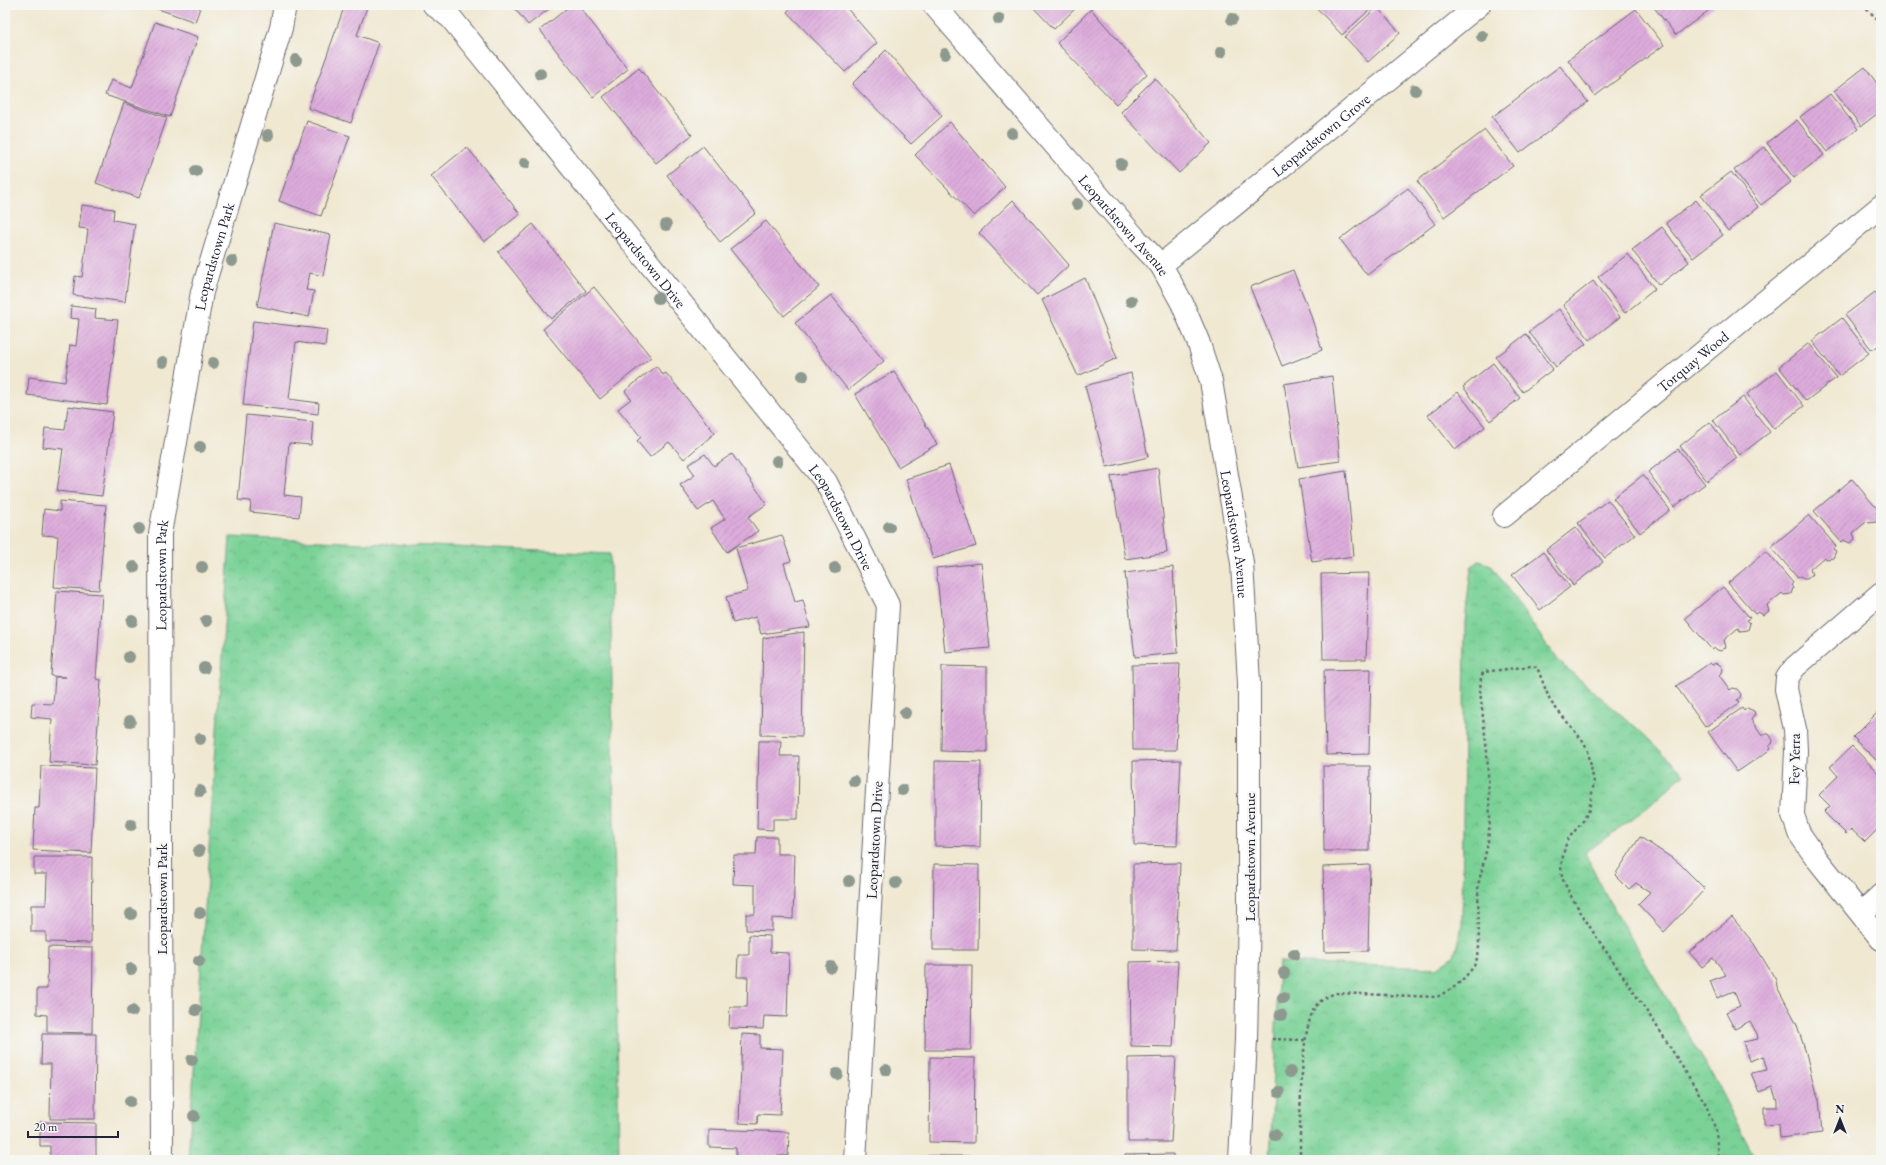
<svg xmlns="http://www.w3.org/2000/svg" width="1886" height="1165" viewBox="0 0 1886 1165" font-family="'EB Garamond',serif">
  <style>
    .park { fill: url(#park-crowns); stroke: #4e7a69 }
    .building { fill: url(#building-hatch) }
    .lines { fill: none; stroke-linecap: round; stroke-linejoin: round }
    .street-casing { stroke: #6a6770; stroke-width: 24 }
    .secondary-casing { stroke: #6a6770; stroke-width: 24 }
    .path { stroke: #6a6770; stroke-width: 2.5; stroke-dasharray: 3 3; stroke-linecap: butt }
    .street { stroke: #fff; stroke-width: 22 }
    .secondary { stroke: #fff; stroke-width: 22 }
    .tree { fill: #8d988e }
    .labels { text-anchor: middle; dominant-baseline: central; stroke-width: 4; stroke-linejoin: round; paint-order: stroke }
    .street-label { font-size: 15px; fill: #22223b; stroke: #f6f6f2 }
  </style>
  <defs>
    <pattern id="park-crowns" width="20" height="18" patternUnits="userSpaceOnUse"><rect width="20" height="18" fill="#7ad297"/><path d="M2 6a3 3 0 1 1 6 0M12 15a3 3 0 1 1 6 0" fill="none" stroke="#69b483"/></pattern>
    <pattern id="building-hatch" width="6" height="6" patternUnits="userSpaceOnUse"><rect width="6" height="6" fill="#ddacdc"/><path d="M-1 1l2-2M0 6l6-6M5 7l2-2" fill="none" stroke="#bd94be"/></pattern>
  </defs>
  <rect width="100%" height="100%" fill="#f6f6f2"/>
  <filter id="ink" filterUnits="userSpaceOnUse"><feTurbulence type="fractalNoise" baseFrequency=".025" numOctaves="2"/><feDisplacementMap in="SourceGraphic" scale="8" xChannelSelector="R" yChannelSelector="G"/><feConvolveMatrix kernelMatrix="1 2 1 2 8 2 1 2 1" color-interpolation-filters="sRGB"/></filter>
  <filter id="wash" filterUnits="userSpaceOnUse"><feTurbulence type="fractalNoise" baseFrequency=".012" numOctaves="4" result="noise"/><feDisplacementMap in="SourceGraphic" scale="16" xChannelSelector="R" yChannelSelector="G"/><feGaussianBlur stdDeviation="0.9" result="paint"/><feColorMatrix in="noise" values="0 0 0 0 0 0 0 0 0 0 0 0 0 0 0 0 0 1.4 0 .05"/><feComposite in="paint" operator="in"/></filter>
  <g filter="url(#wash)">
    <rect width="100%" height="100%" fill="#f0e8d1"/>
    <g class="park">
      <polygon points="230,537 610,554 619,1160 188,1160"/>
      <polygon points="1479,561 1491,565 1558,661 1639,730 1684,774 1648,807 1585,853 1609,901 1710,1071 1756,1160 1270,1160 1279,962 1437,968 1454,956 1462,927 1465,622 1471,568"/>
    </g>
    <g id="blocks">
      <g class="building">
        <polygon points="147,5 201,5 195,22"/>
        <polygon points="345,5 368,5 357,35 379,43 351,123 308,108"/>
        <polygon points="512,5 554,5 528,25"/>
        <polygon points="571,5 578,5 628,69 593,97 540,30"/>
        <polygon points="793,5 844,5 877,43 845,72 787,12"/>
        <polygon points="1031,5 1079,5 1054,29"/>
        <polygon points="1314,5 1375,5 1342,35"/>
        <polygon points="1652,5 1716,5 1676,35"/>
        <polygon points="1377,7 1400,33 1368,62 1345,37"/>
        <polygon points="1091,9 1147,74 1116,104 1057,43"/>
        <polygon points="1636,9 1664,45 1595,96 1568,60"/>
        <polygon points="155,22 198,37 170,117 105,95 111,80 132,88"/>
        <polygon points="886,50 942,116 911,144 852,84"/>
        <polygon points="1560,66 1588,102 1520,153 1492,117"/>
        <polygon points="1865,67 1881,89 1881,111 1861,126 1834,91"/>
        <polygon points="639,68 692,135 656,163 603,97"/>
        <polygon points="1155,78 1211,143 1179,173 1121,112"/>
        <polygon points="1830,94 1858,129 1827,152 1800,117"/>
        <polygon points="124,103 167,118 139,198 96,183"/>
        <polygon points="1797,120 1824,155 1794,178 1767,143"/>
        <polygon points="307,121 350,136 321,216 279,201"/>
        <polygon points="950,122 1005,187 974,216 915,155"/>
        <polygon points="1485,130 1513,166 1444,217 1417,181"/>
        <polygon points="703,146 756,213 720,242 667,175"/>
        <polygon points="467,147 520,214 484,242 431,176"/>
        <polygon points="1764,147 1791,182 1761,205 1734,170"/>
        <polygon points="1731,172 1758,207 1728,231 1701,195"/>
        <polygon points="1408,188 1435,224 1367,275 1340,239"/>
        <polygon points="1013,200 1069,265 1037,295 979,233"/>
        <polygon points="1696,200 1723,235 1693,258 1666,223"/>
        <polygon points="82,205 114,209 113,220 135,224 125,302 73,295 75,276 82,277 88,229 79,228"/>
        <polygon points="766,221 819,287 784,316 730,249"/>
        <polygon points="274,223 331,235 323,276 310,273 306,290 314,291 309,317 257,306"/>
        <polygon points="533,224 586,291 551,319 498,252"/>
        <polygon points="1662,227 1689,262 1659,285 1632,250"/>
        <polygon points="1628,254 1655,289 1625,313 1598,277"/>
        <polygon points="1293,270 1309,310 1322,350 1282,366 1250,287"/>
        <polygon points="1085,278 1117,358 1078,376 1042,300"/>
        <polygon points="1593,281 1620,317 1590,340 1563,305"/>
        <polygon points="594,287 651,357 600,399 543,329"/>
        <polygon points="1875,292 1881,299 1881,344 1872,350 1845,315"/>
        <polygon points="831,295 884,361 848,390 795,323"/>
        <polygon points="71,306 96,309 95,318 118,320 107,405 27,395 29,377 65,382 70,345 76,346 79,319 70,318"/>
        <polygon points="1559,309 1586,344 1556,367 1529,332"/>
        <polygon points="1842,318 1869,353 1839,376 1812,341"/>
        <polygon points="253,321 327,330 325,346 296,342 289,399 319,403 318,414 243,405"/>
        <polygon points="1526,334 1553,369 1523,392 1496,357"/>
        <polygon points="1809,343 1836,378 1806,401 1779,367"/>
        <polygon points="1493,363 1520,398 1490,421 1463,387"/>
        <polygon points="656,366 663,375 666,373 715,433 684,459 669,442 650,457 637,441 641,437 618,409 631,399 625,391"/>
        <polygon points="894,371 937,444 898,467 855,394"/>
        <polygon points="1777,371 1804,406 1774,429 1747,394"/>
        <polygon points="1131,373 1148,457 1107,467 1085,386"/>
        <polygon points="1332,376 1340,461 1298,467 1284,384"/>
        <polygon points="1458,392 1485,427 1455,450 1428,415"/>
        <polygon points="1743,397 1770,432 1740,455 1713,420"/>
        <polygon points="68,406 113,412 102,496 57,491 63,449 43,447 45,428 65,430"/>
        <polygon points="246,415 313,422 311,445 289,443 284,495 301,497 299,517 250,512 251,501 238,500"/>
        <polygon points="1710,422 1737,458 1707,481 1680,446"/>
        <polygon points="1678,449 1705,484 1674,507 1648,472"/>
        <polygon points="705,454 714,466 732,454 767,504 748,517 758,531 727,552 711,528 725,519 713,501 698,511 680,485 695,475 688,465"/>
        <polygon points="949,465 976,546 933,559 906,479"/>
        <polygon points="1158,468 1167,553 1125,559 1111,476"/>
        <polygon points="1346,471 1354,556 1312,562 1299,479"/>
        <polygon points="1643,475 1670,510 1640,533 1613,498"/>
        <polygon points="1852,479 1879,511 1876,513 1879,515 1876,522 1869,523 1867,521 1853,533 1855,539 1850,543 1843,540 1841,542 1814,511"/>
        <polygon points="1608,500 1635,535 1605,558 1578,523"/>
        <polygon points="60,501 106,505 99,590 54,587 58,536 42,535 44,509 60,511"/>
        <polygon points="1809,515 1836,546 1833,549 1836,551 1833,558 1827,559 1824,557 1810,569 1812,575 1807,579 1803,579 1801,576 1798,578 1771,547"/>
        <polygon points="1576,527 1603,562 1573,585 1546,550"/>
        <polygon points="782,535 791,561 784,563 795,602 803,600 810,627 761,634 756,617 733,623 726,597 748,591 736,548"/>
        <polygon points="1766,551 1793,583 1791,585 1793,588 1791,594 1784,595 1782,593 1767,605 1769,611 1764,615 1758,612 1755,614 1728,583"/>
        <polygon points="1543,552 1570,587 1540,610 1512,575"/>
        <polygon points="981,563 990,648 945,652 936,568"/>
        <polygon points="1173,567 1178,653 1135,657 1125,573"/>
        <polygon points="1369,573 1366,659 1323,659 1321,574"/>
        <polygon points="1723,587 1750,618 1747,620 1750,623 1748,630 1740,631 1738,628 1724,640 1726,647 1721,651 1717,650 1715,648 1712,650 1685,618"/>
        <polygon points="57,591 102,594 96,679 101,680 95,765 49,762 52,719 31,717 32,703 53,704 55,677 66,677 51,676"/>
        <polygon points="804,632 802,736 761,735 763,638"/>
        <polygon points="1710,663 1712,665 1715,663 1719,664 1723,669 1722,673 1719,675 1730,690 1733,688 1737,689 1741,694 1740,698 1737,700 1739,703 1705,727 1676,686"/>
        <polygon points="1180,664 1176,750 1133,750 1132,665"/>
        <polygon points="942,666 987,667 987,752 941,751"/>
        <polygon points="1371,669 1369,754 1326,755 1324,670"/>
        <polygon points="1742,708 1744,711 1747,708 1754,711 1755,714 1751,720 1762,736 1765,734 1769,734 1773,740 1772,744 1769,746 1771,749 1737,772 1708,732"/>
        <polygon points="1881,709 1881,765 1853,737"/>
        <polygon points="759,741 781,741 780,756 799,756 798,819 773,819 773,830 757,829"/>
        <polygon points="1852,746 1881,776 1881,808 1878,811 1881,814 1881,826 1865,842 1851,829 1846,834 1824,812 1830,806 1819,795 1838,776 1830,767"/>
        <polygon points="1181,760 1177,846 1134,845 1133,761"/>
        <polygon points="935,761 981,762 980,847 935,846"/>
        <polygon points="41,766 95,768 91,853 33,850 35,808 39,808"/>
        <polygon points="1323,766 1370,766 1369,851 1324,851"/>
        <polygon points="757,837 777,837 777,854 795,854 793,919 772,918 772,931 746,930 746,914 755,914 755,885 733,884 734,855 756,855"/>
        <polygon points="1640,837 1678,862 1705,889 1664,932 1638,904 1650,892 1636,883 1629,889 1615,875"/>
        <polygon points="34,857 92,857 91,943 46,942 46,932 31,932 31,905 46,905 47,874 34,874"/>
        <polygon points="1180,863 1176,950 1133,949 1133,864"/>
        <polygon points="934,864 979,865 978,950 933,950"/>
        <polygon points="1370,865 1368,951 1325,952 1323,867"/>
        <polygon points="1732,917 1754,944 1776,980 1777,987 1796,1022 1806,1053 1815,1090 1819,1099 1822,1133 1780,1138 1779,1124 1764,1125 1764,1107 1777,1107 1777,1101 1772,1087 1759,1092 1751,1073 1767,1070 1763,1056 1749,1061 1743,1042 1758,1039 1757,1034 1750,1021 1735,1029 1726,1012 1740,1006 1734,991 1717,998 1710,981 1726,975 1723,970 1713,958 1702,967 1689,952"/>
        <polygon points="749,935 770,936 770,952 789,953 787,1017 764,1016 763,1029 729,1028 730,1007 747,1007 748,977 737,977 738,955 749,955"/>
        <polygon points="48,947 93,948 92,1033 47,1032 47,1015 37,1014 37,989 47,989"/>
        <polygon points="1178,961 1173,1047 1131,1046 1130,962"/>
        <polygon points="926,965 972,965 971,1050 925,1050"/>
        <polygon points="42,1034 96,1034 95,1119 50,1119 51,1064 41,1064"/>
        <polygon points="742,1034 760,1035 760,1048 783,1049 780,1115 758,1114 757,1124 739,1123"/>
        <polygon points="930,1057 975,1058 974,1143 929,1142"/>
        <polygon points="1176,1057 1171,1142 1128,1142 1128,1058"/>
        <polygon points="40,1122 96,1123 96,1160 50,1160 50,1146 40,1146"/>
        <polygon points="709,1129 789,1132 788,1156 777,1156 777,1160 736,1160 736,1148 709,1147"/>
        <polygon points="1173,1154 1173,1160 1125,1160 1125,1155"/>
        <rect x="927" y="1156" width="45" height="4"/>
      </g>
    </g>
  </g>
  <g filter="url(#ink)">
    <use href="#blocks" fill-opacity="0" stroke="#6a6770" stroke-width="1"/>
    <g class="lines">
      <defs>
        <g id="street">
          <path id="s1" d="M 434,5 L 451,18 L 826,482 L 888,605 L 855,1160"/>
          <path id="s2" d="M 1161,265 L 1479,5"/>
          <path id="s3" d="M 1504,516 L 1881,206"/>
          <polyline points="1881,593 1795,667 1787,678 1786,689 1795,729 1796,751 1793,815 1799,833 1817,859 1881,939"/>
          <polyline points="1862,913 1881,895"/>
          <path id="s4" d="M 162,1160 L 160,534 L 202,292 L 281,28 L 285,5"/>
        </g>
        <g id="secondary">
          <path id="s5" d="M 934,5 L 1137,240 L 1161,265 L 1182,303 L 1198,341 L 1211,381 L 1242,563 L 1249,683 L 1249,913 L 1246,1039 L 1240,1160"/>
        </g>
      </defs>
      <use href="#street" class="street-casing"/>
      <use href="#secondary" class="secondary-casing"/>
      <g class="path">
        <polyline points="1862,5 1881,22"/>
        <polyline points="1272,1039 1305,1040"/>
        <path d="M 1300,1160 C 1300,1127 1299,1033 1315,1007 C 1320,1000 1327,997 1335,993 L 1437,997 L 1456,986 L 1466,976 L 1474,966 L 1478,956 L 1479,947 L 1478,886 L 1488,843 L 1490,818 L 1487,752 L 1480,691 L 1481,676 L 1484,672 L 1531,666 L 1537,667 L 1550,701 L 1582,740 L 1588,751 L 1594,782 L 1589,810 L 1583,821 L 1568,839 L 1565,847 L 1561,866 L 1562,878 L 1571,896 L 1593,932 L 1660,1031 L 1705,1103 L 1716,1130 L 1718,1160"/>
      </g>
      <use href="#street" class="street"/>
      <use href="#secondary" class="secondary"/>
    </g>
    <g class="tree">
      <circle cx="999" cy="19" r="6"/>
      <circle cx="1232" cy="19" r="6"/>
      <circle cx="1482" cy="36" r="6"/>
      <circle cx="1221" cy="52" r="6"/>
      <circle cx="945" cy="54" r="6"/>
      <circle cx="296" cy="60" r="6"/>
      <circle cx="540" cy="74" r="6"/>
      <circle cx="1415" cy="90" r="6"/>
      <circle cx="1012" cy="133" r="6"/>
      <circle cx="268" cy="135" r="6"/>
      <circle cx="525" cy="163" r="6"/>
      <circle cx="1121" cy="164" r="6"/>
      <circle cx="196" cy="171" r="6"/>
      <circle cx="1077" cy="204" r="6"/>
      <circle cx="666" cy="225" r="6"/>
      <circle cx="232" cy="261" r="6"/>
      <circle cx="658" cy="298" r="6"/>
      <circle cx="1131" cy="301" r="6"/>
      <circle cx="163" cy="362" r="6"/>
      <circle cx="213" cy="363" r="6"/>
      <circle cx="803" cy="376" r="6"/>
      <circle cx="200" cy="447" r="6"/>
      <circle cx="777" cy="461" r="6"/>
      <circle cx="889" cy="527" r="6"/>
      <circle cx="139" cy="529" r="6"/>
      <circle cx="134" cy="567" r="6"/>
      <circle cx="202" cy="567" r="6"/>
      <circle cx="835" cy="568" r="6"/>
      <circle cx="132" cy="621" r="6"/>
      <circle cx="206" cy="621" r="6"/>
      <circle cx="129" cy="657" r="6"/>
      <circle cx="204" cy="668" r="6"/>
      <circle cx="905" cy="713" r="6"/>
      <circle cx="130" cy="721" r="6"/>
      <circle cx="200" cy="739" r="6"/>
      <circle cx="854" cy="781" r="6"/>
      <circle cx="902" cy="790" r="6"/>
      <circle cx="200" cy="791" r="6"/>
      <circle cx="131" cy="825" r="6"/>
      <circle cx="199" cy="851" r="6"/>
      <circle cx="849" cy="881" r="6"/>
      <circle cx="896" cy="883" r="6"/>
      <circle cx="200" cy="913" r="6"/>
      <circle cx="131" cy="914" r="6"/>
      <circle cx="1294" cy="954" r="6"/>
      <circle cx="199" cy="961" r="6"/>
      <circle cx="831" cy="967" r="6"/>
      <circle cx="131" cy="969" r="6"/>
      <circle cx="1284" cy="973" r="6"/>
      <circle cx="1283" cy="998" r="6"/>
      <circle cx="196" cy="1010" r="6"/>
      <circle cx="132" cy="1011" r="6"/>
      <circle cx="1281" cy="1015" r="6"/>
      <circle cx="192" cy="1060" r="6"/>
      <circle cx="886" cy="1070" r="6"/>
      <circle cx="1290" cy="1072" r="6"/>
      <circle cx="837" cy="1074" r="6"/>
      <circle cx="1279" cy="1092" r="6"/>
      <circle cx="130" cy="1101" r="6"/>
      <circle cx="194" cy="1116" r="6"/>
      <circle cx="1275" cy="1135" r="6"/>
    </g>
  </g>
  <g class="labels">
    <g class="street-label">
      <text stroke="none"><textPath href="#s2" startOffset="206">Leopardstown Grove</textPath></text>
      <text stroke="none"><textPath href="#s5" startOffset="291">Leopardstown Avenue</textPath></text>
      <text stroke="none"><textPath href="#s4" startOffset="909">Leopardstown Park</textPath></text>
      <text stroke="none"><textPath href="#s1" startOffset="332">Leopardstown Drive</textPath></text>
      <text stroke="none"><textPath href="#s3" startOffset="244">Torquay Wood</textPath></text>
      <text stroke="none"><textPath href="#s1" startOffset="656">Leopardstown Drive</textPath></text>
      <text stroke="none"><textPath href="#s5" startOffset="627">Leopardstown Avenue</textPath></text>
      <text stroke="none"><textPath href="#s4" startOffset="585">Leopardstown Park</textPath></text>
      <text transform="translate(1794 759) rotate(-89)">Fey Yerra</text>
      <text transform="translate(874 840) rotate(-87)">Leopardstown Drive</text>
      <text transform="translate(1249 857) rotate(-90)">Leopardstown Avenue</text>
      <text transform="translate(161 899) rotate(-90)">Leopardstown Park</text>
    </g>
  </g>
  <rect width="1886" height="1165" fill="none" stroke="#f6f6f2" stroke-width="20"/>
  <g transform="translate(1840 1119)" stroke="#f6f6f2" stroke-width="3" paint-order="stroke">
  <path d="M0-3L7 15L0 10L-7 15Z" fill="#22223b"/>
  <text y="-6" font-size="11" font-weight="bold" text-anchor="middle" fill="#22223b">N</text>
  </g>
  <path d="M28 1131v6h90v-6" fill="none" stroke="#22223b" stroke-width="2"/>
  <text x="34" y="1131" font-size="12" fill="#22223b" stroke="#f6f6f2" stroke-width="3" paint-order="stroke">20 m</text>
</svg>
